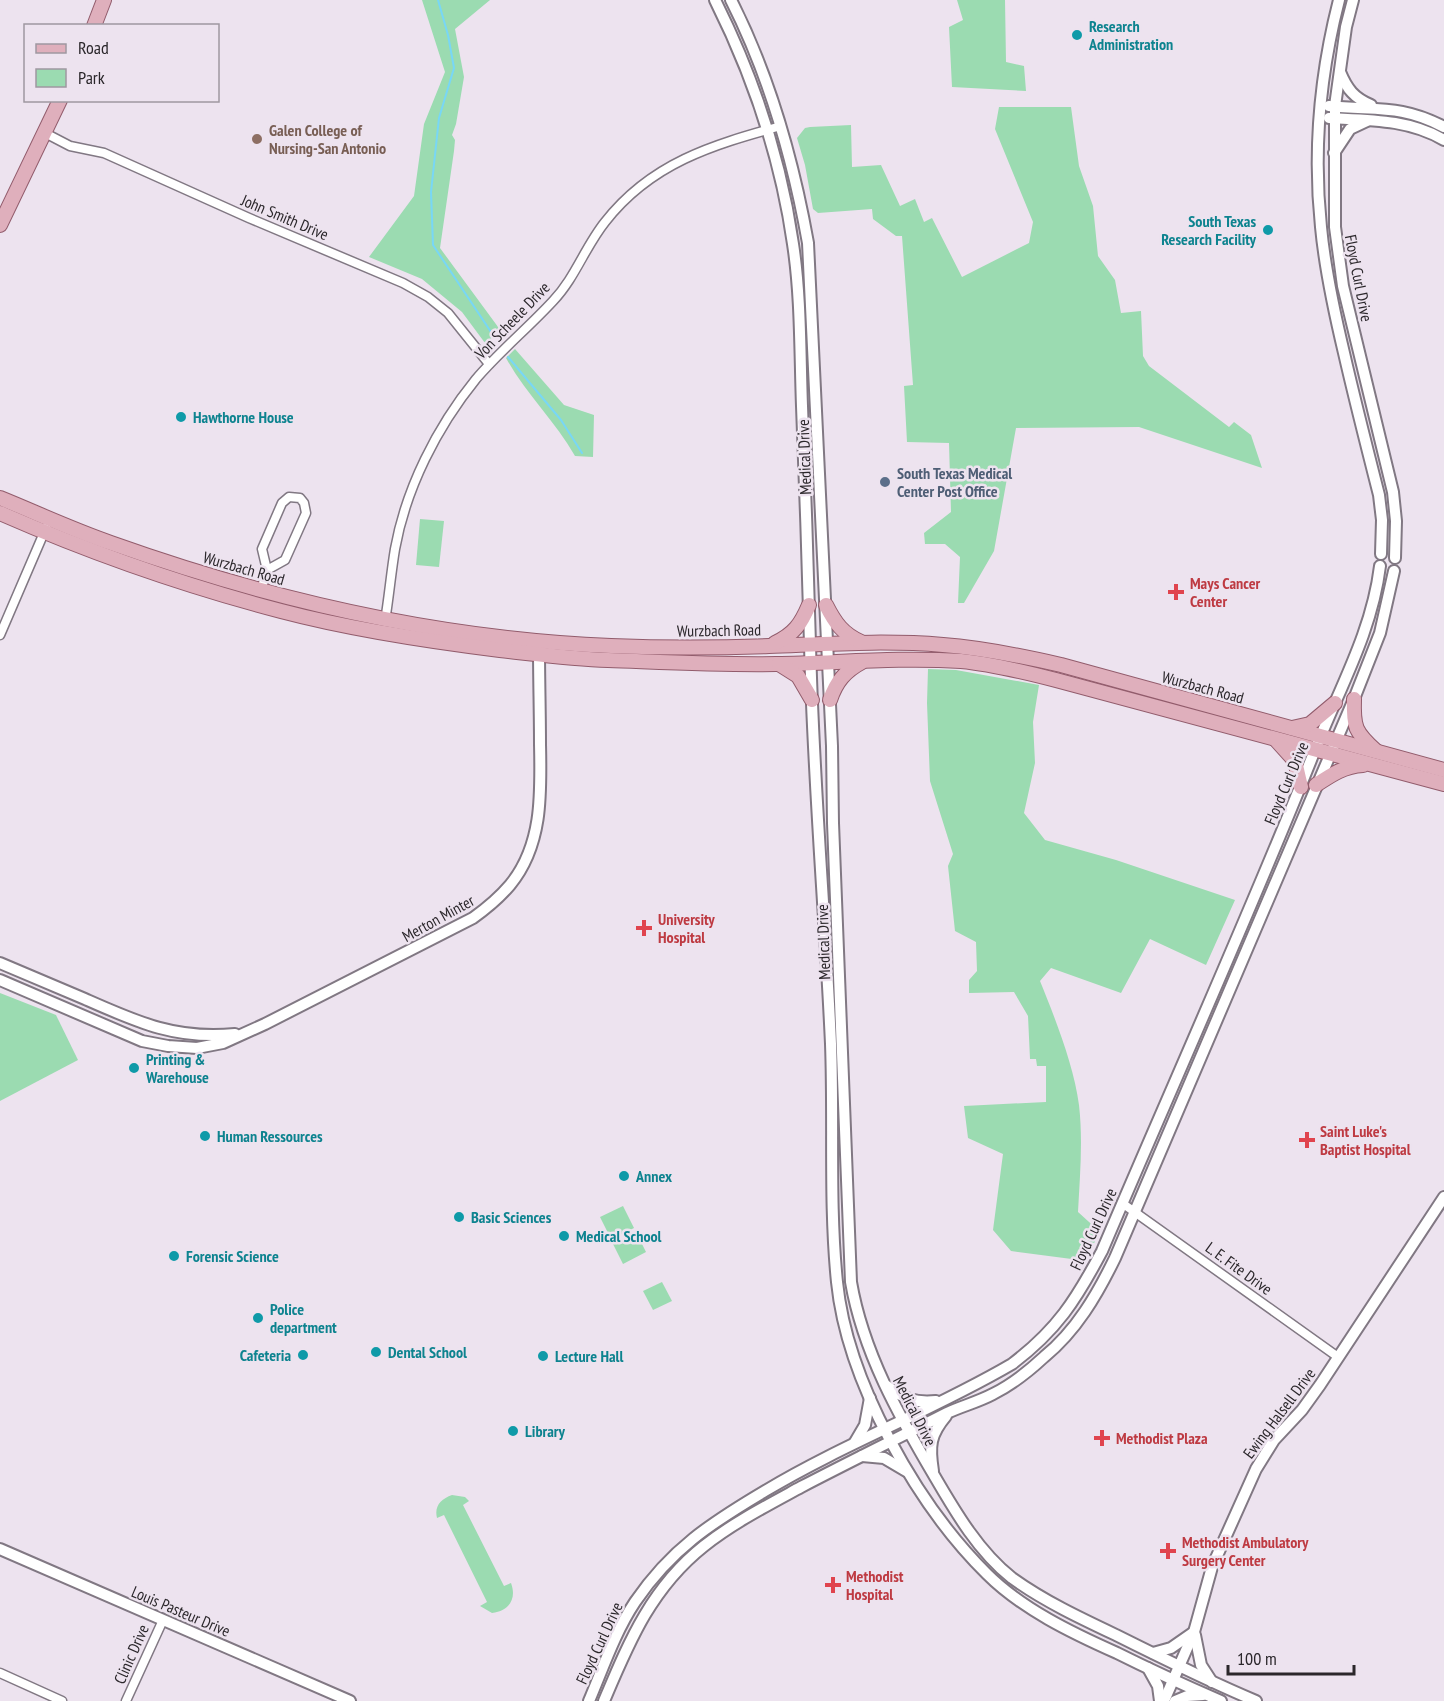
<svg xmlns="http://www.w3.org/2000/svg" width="1444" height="1701" viewBox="0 0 1444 1701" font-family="'PT Sans Narrow',sans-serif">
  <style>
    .green { fill: #9bdbb1 }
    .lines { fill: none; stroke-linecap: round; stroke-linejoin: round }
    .stream { stroke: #78d7f6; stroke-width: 2 }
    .minor-casing { stroke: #817883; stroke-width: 11 }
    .tertiary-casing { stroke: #817883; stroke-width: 14 }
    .primary-casing { stroke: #925c6c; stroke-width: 16 }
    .minor { stroke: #fff; stroke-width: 8 }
    .tertiary { stroke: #fff; stroke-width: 10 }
    .primary { stroke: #dfafbc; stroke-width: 14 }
    .culture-dot { fill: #0f9aa8; stroke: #ede3ef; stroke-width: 2 }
    .education-dot { fill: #8d6e63; stroke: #ede3ef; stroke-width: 2 }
    .service-dot { fill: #5c6f8a; stroke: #ede3ef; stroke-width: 2 }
    .health-dot { fill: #e0444e; stroke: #ede3ef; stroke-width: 2 }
    .labels { text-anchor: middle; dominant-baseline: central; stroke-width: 5; stroke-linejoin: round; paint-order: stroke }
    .culture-label { font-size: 16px; font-weight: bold; fill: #0d838f; stroke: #ede3ef; text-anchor: start }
    .education-label { font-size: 16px; font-weight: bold; fill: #785e54; stroke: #ede3ef; text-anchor: start }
    .street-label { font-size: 16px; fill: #2b272b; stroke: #ede3ef }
    .service-label { font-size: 16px; font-weight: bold; fill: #4e5e75; stroke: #ede3ef; text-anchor: start }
    .health-label { font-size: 16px; font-weight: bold; fill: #be3a42; stroke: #ede3ef; text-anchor: start }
  </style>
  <rect width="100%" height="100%" fill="#ede3ef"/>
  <g class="green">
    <polygon points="422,0 490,0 455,29 464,77 456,124 452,135 455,140 454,151 440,248 501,331 485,343 462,312 422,279 369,257 414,196 424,124 445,72"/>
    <polygon points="957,0 1005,0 1006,62 1024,66 1026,91 952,87 949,27 963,20"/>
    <polygon points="999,107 1071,107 1079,166 1093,206 1098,256 1115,280 1121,313 1141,311 1143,356 1149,366 1229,427 1234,422 1251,435 1262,468 1139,427 1016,428 994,551 964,603 958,603 960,557 945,544 925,544 924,533 951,512 949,443 907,442 904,386 913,385 902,236 896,236 873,219 872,209 818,213 813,209 805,165 797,138 805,128 810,127 851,125 852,167 881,165 900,206 915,199 924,222 932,218 962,277 1029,243 1033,222 995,129"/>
    <path d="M 515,349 L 564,405 L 594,415 L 593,457 L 575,456 C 555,421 525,393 506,358 Z"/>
    <polygon points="420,519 444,521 439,567 416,565"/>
    <path d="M 928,669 L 956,670 L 1039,685 L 1033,722 L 1035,763 L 1024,813 L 1045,840 L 1116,860 L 1235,900 L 1206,965 L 1150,939 L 1121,993 L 1051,968 L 1040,981 C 1055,1018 1074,1066 1079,1105 C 1083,1140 1080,1176 1078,1212 L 1099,1231 L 1087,1261 L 1011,1251 L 993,1230 L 1003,1154 L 968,1138 L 964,1106 L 1046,1102 L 1046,1066 L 1037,1066 L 1036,1059 L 1030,1059 L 1028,1016 L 1014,992 L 969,993 L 969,980 L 977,971 L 976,942 L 955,931 L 948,866 L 953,854 L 930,781 L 927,703 Z"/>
    <polygon points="0,993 56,1015 78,1060 0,1101"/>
    <polygon points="623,1206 634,1228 611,1239 600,1217"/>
    <polygon points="636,1232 646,1252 623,1264 613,1244"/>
    <polygon points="662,1282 672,1301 653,1310 643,1291"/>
    <path d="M 452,1495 L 465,1497 L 469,1501 L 463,1505 L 504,1586 L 511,1583 C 517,1599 509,1611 492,1613 L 480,1606 L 487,1602 L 444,1515 L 437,1518 C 434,1506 441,1499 452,1495 Z"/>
  </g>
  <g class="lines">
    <g class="stream">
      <polyline points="438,0 448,35 454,68 439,118 431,192 433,245 495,338"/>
      <polyline points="508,357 561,420 582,453"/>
    </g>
    <defs>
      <g id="minor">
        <polyline points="45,133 70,146 104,153 249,218 403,283 428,297 448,313 489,364"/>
        <polyline points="261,590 267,570 262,549 282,503 289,497 300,498 304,503 306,513 285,560 267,570"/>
        <path d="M 385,621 C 389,597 391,573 395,549 C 406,488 437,427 476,379 C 500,351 528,328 553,301 C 575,278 585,247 605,222 C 651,163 712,145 781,126"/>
        <polyline points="0,635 46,528"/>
        <polyline points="1122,1203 1338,1357"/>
        <polyline points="0,1673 62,1701"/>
        <polyline points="126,1701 163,1620"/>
      </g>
      <g id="tertiary">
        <path d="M 715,0 C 753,76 781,160 793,244 C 801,296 800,353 802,406 C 805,485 808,565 810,644 C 813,777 825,911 831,1044 C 834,1123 829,1203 837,1282 C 847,1381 917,1505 987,1574 C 1022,1609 1072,1633 1117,1653 C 1151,1670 1186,1686 1221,1701"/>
        <path d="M 731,0 C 770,77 793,159 808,243 L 832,746 L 833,823 L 851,1282 C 863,1352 899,1416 935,1477 C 956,1513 979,1552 1012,1578 C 1044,1601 1080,1618 1116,1635 C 1162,1658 1208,1681 1256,1701"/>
        <path d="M 1339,0 C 1320,74 1313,151 1321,227 C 1325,270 1334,311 1344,353 C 1355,401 1367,448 1379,495 L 1382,520 L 1381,554"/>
        <polyline points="1353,0 1346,27 1335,106 1335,227 1343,286 1393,492 1396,521 1395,558"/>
        <path d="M 1340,72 C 1347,89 1354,98 1371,105"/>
        <path d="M 1329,106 C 1375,111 1401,104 1444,127"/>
        <path d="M 1329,118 C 1368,120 1409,119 1444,140"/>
        <polyline points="1334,153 1350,129 1367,121"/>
        <path d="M 0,963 C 28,975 56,987 85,999 C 137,1022 176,1040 235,1034"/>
        <path d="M 0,980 L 142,1041 L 168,1046 L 197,1048 L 223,1043 L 265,1024 L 473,918 C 487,908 499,898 510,885 C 543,845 541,793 540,744 C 540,712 539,680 539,648"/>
        <path d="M 887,1386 C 904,1399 915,1403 936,1401"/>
        <polyline points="855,1442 865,1425 870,1398"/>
        <polyline points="862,1456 884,1458 906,1471"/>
        <path d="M 933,1471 C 929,1446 930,1435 946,1416"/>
        <polyline points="0,1549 350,1701"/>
        <polyline points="1195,1635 1201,1665 1212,1682"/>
        <polyline points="1153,1653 1171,1648 1194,1632"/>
        <polyline points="1148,1668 1158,1686 1160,1701"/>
        <path d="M 589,1701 C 603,1668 615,1632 635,1602 C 671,1549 711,1523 765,1491 C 845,1443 932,1411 1012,1364 C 1057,1330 1076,1300 1102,1251 C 1173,1084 1248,918 1315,750 C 1339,689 1372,632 1380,566"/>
        <path d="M 604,1701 C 629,1642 651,1588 704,1546 C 733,1523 768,1505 801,1487 C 849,1462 898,1438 947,1413 C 962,1406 978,1402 993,1394 C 1011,1385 1029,1371 1044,1357 C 1076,1331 1097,1295 1115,1258 L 1354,699 L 1380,633 L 1394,571"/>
        <polyline points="1164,1701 1194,1632 1212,1567 1256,1469 1274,1440 1302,1410 1320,1385 1444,1197"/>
        <polyline points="1175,1701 1187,1696 1203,1695"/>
      </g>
      <g id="primary">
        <polyline points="94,26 104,0"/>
        <polyline points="0,225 60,100"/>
        <path d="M 0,498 C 37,513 73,530 111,543 C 271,600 440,639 611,646 C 663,648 716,648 769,646 C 827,644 885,640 943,645 C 983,648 1022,656 1061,665 L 1444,770"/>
        <path d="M 0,513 C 91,553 186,586 281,611 C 353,630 427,641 500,650 C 536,654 572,659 608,660 C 664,662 720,665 776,664 C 837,663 899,657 961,661 C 993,664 1025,672 1056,680 L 1444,784"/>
        <path d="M 826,605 C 835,623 843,634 861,642"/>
        <path d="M 775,643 C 794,634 801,624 809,605"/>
        <polyline points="779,664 798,676 812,700"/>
        <path d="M 1354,699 C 1353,727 1355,732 1376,751"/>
        <path d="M 830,700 C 836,682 845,671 862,662"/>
        <polyline points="1292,728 1310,724 1335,703"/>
        <polyline points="1276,740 1295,761 1301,787"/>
        <path d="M 1316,785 C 1331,775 1344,766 1363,765"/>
      </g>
    </defs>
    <use href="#minor" class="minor-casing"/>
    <use href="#tertiary" class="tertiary-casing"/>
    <use href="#primary" class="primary-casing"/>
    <use href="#minor" class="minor"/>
    <use href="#tertiary" class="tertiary"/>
    <use href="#primary" class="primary"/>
  </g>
  <g class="culture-dot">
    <circle cx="1077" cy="35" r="6"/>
    <circle cx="1268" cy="230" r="6"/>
    <circle cx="181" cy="417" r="6"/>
    <circle cx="134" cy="1068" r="6"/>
    <circle cx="205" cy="1136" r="6"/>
    <circle cx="624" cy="1176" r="6"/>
    <circle cx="459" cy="1217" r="6"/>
    <circle cx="564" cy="1236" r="6"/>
    <circle cx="174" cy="1256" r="6"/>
    <circle cx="258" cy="1318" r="6"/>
    <circle cx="376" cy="1352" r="6"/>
    <circle cx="303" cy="1355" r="6"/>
    <circle cx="543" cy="1356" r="6"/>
    <circle cx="513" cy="1431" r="6"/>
  </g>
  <circle class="education-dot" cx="257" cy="139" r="6"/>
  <circle class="service-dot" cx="885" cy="482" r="6"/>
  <g class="health-dot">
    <path d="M1173 583h6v6h6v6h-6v6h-6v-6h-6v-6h6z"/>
    <path d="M641 919h6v6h6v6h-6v6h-6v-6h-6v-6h6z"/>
    <path d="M1304 1131h6v6h6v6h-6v6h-6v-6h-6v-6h6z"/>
    <path d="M1099 1429h6v6h6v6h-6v6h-6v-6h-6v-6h6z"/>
    <path d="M1165 1542h6v6h6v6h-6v6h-6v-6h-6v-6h6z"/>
    <path d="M830 1576h6v6h6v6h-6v6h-6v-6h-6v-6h6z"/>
  </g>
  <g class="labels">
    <g class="culture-label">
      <text x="1089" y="26">Research<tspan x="1089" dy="18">Administration</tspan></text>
      <text x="1256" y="221" text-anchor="end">South Texas<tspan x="1256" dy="18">Research Facility</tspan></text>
      <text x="193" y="417">Hawthorne House</text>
      <text x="146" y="1059">Printing &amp;<tspan x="146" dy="18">Warehouse</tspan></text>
      <text x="217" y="1136">Human Ressources</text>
      <text x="636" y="1176">Annex</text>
      <text x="471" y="1217">Basic Sciences</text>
      <text x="576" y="1236">Medical School</text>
      <text x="186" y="1256">Forensic Science</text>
      <text x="270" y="1309">Police<tspan x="270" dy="18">department</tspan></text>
      <text x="388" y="1352">Dental School</text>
      <text x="291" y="1355" text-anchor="end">Cafeteria</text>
      <text x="555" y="1356">Lecture Hall</text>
      <text x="525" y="1431">Library</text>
    </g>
    <g class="education-label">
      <text x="269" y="130">Galen College of<tspan x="269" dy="18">Nursing-San Antonio</tspan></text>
    </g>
    <g class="street-label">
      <text transform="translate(285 217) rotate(23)">John Smith Drive</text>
      <text transform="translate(1359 278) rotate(79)">Floyd Curl Drive</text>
      <text transform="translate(512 320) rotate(-46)">Von Scheele Drive</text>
      <text transform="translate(804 457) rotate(-92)">Medical Drive</text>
      <text transform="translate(244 568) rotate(16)">Wurzbach Road</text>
      <text transform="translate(719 630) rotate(-1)">Wurzbach Road</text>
      <text transform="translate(1203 687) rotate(15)">Wurzbach Road</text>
      <text transform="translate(1286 783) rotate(-67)">Floyd Curl Drive</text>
      <text transform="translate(438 918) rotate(-29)">Merton Minter</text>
      <text transform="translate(823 942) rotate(-92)">Medical Drive</text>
      <text transform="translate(1093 1229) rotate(-65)">Floyd Curl Drive</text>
      <text transform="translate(1239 1268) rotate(36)">L. E. Fite Drive</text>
      <text transform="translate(915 1411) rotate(63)">Medical Drive</text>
      <text transform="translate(1279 1413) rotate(-53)">Ewing Halsell Drive</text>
      <text transform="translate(181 1611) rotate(23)">Louis Pasteur Drive</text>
      <text transform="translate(599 1643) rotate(-65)">Floyd Curl Drive</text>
      <text transform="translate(131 1654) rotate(-66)">Clinic Drive</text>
    </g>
    <g class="service-label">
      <text x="897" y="473">South Texas Medical<tspan x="897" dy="18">Center Post Office</tspan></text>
    </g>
    <g class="health-label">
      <text x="1190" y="583">Mays Cancer<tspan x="1190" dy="18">Center</tspan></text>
      <text x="658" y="919">University<tspan x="658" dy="18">Hospital</tspan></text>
      <text x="1320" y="1131">Saint Luke's<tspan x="1320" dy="18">Baptist Hospital</tspan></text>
      <text x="1116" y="1438">Methodist Plaza</text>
      <text x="1182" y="1542">Methodist Ambulatory<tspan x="1182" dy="18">Surgery Center</tspan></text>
      <text x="846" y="1576">Methodist<tspan x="846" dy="18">Hospital</tspan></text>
    </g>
  </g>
  <rect x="24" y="24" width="195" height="78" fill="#ede3ef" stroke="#9f98a1" stroke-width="1.5"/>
  <rect x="36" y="44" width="30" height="9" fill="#dfafbc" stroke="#9f98a1" stroke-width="1.5"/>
  <text x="78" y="54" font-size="18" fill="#2b272b">Road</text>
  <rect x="36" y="69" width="30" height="18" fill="#9bdbb1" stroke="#9f98a1" stroke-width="1.5"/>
  <text x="78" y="84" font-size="18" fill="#2b272b">Park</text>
  <path d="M1228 1665v9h126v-9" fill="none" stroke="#2b272b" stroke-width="3"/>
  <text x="1237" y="1665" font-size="18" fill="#2b272b" stroke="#ede3ef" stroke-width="4.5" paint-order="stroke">100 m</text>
</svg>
